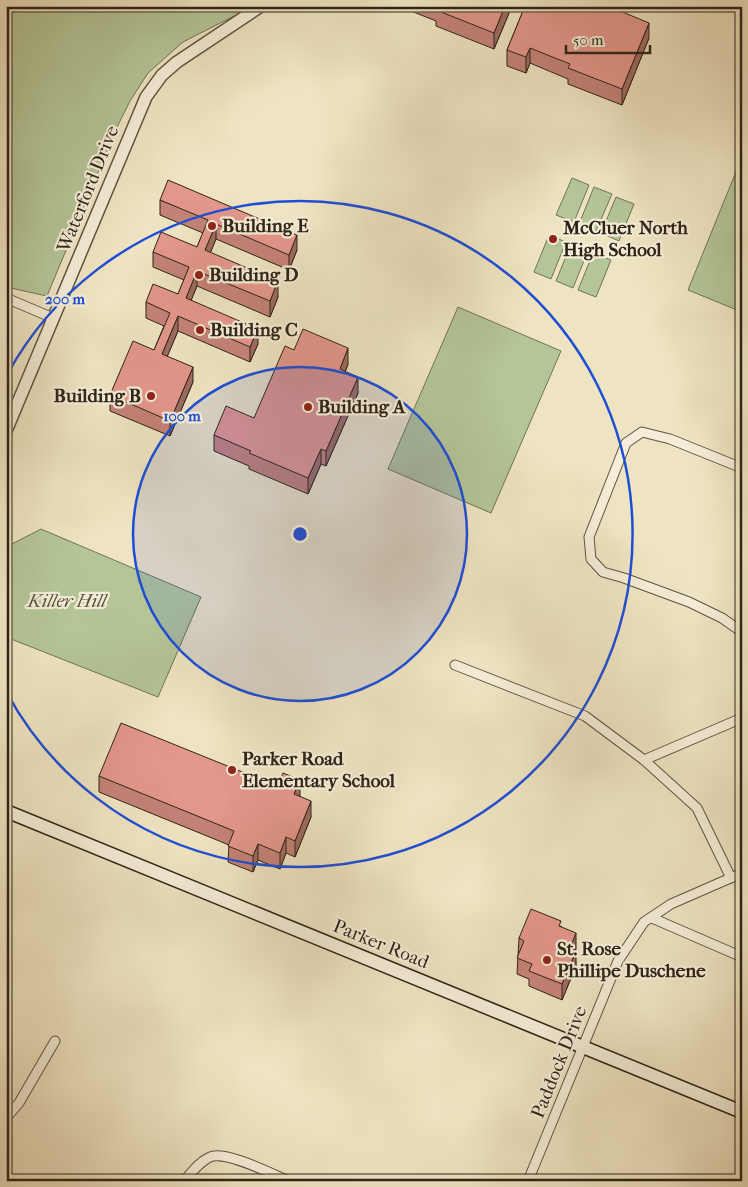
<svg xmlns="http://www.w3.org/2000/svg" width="748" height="1187" viewBox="0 0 748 1187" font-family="'IM FELL French Canon',serif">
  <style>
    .green { fill: #b4c597; stroke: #707458 }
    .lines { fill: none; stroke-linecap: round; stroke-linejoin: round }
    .minor-casing { stroke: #5e5442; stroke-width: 11 }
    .tertiary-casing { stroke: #5e5442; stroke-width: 14 }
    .secondary-casing { stroke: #2d2418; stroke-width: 15 }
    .minor { stroke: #f5edd7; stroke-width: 9 }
    .tertiary { stroke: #f5edd7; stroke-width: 11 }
    .secondary { stroke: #f5edd7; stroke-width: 12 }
    .wall { fill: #c48278; stroke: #2d2418 }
    .shaded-wall { fill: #a06a62; stroke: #2d2418 }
    .building { fill: #e4978c; stroke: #2d2418 }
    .ring { fill: none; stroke: #1d4ed8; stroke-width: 2.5 }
    .poi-dot { fill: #8f2418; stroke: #f5edd7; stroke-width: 2 }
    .labels { text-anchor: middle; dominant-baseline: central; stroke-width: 4.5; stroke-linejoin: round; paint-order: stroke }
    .street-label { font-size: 19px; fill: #2d2418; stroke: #f5edd7 }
    .poi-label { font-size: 19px; font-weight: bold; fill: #2d2418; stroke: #f5edd7; text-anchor: start }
    .park-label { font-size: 19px; font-style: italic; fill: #56543e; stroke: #f5edd7 }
    .centre { fill: #1d4ed8; stroke: #f5edd7; stroke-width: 2.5 }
    .ring-label { font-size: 15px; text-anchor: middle; font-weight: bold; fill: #1d4ed8; stroke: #f5edd7; stroke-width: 4.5; stroke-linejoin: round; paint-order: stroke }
  </style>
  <rect width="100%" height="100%" fill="#efe4c2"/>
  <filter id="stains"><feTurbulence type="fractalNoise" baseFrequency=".004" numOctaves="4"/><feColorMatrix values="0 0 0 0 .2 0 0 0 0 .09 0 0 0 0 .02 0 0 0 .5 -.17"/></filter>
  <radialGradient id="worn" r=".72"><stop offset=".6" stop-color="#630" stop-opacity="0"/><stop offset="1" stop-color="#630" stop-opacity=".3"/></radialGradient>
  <g class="green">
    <polygon points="6,6 246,6 236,15 183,42 148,73 130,101 118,125 47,296 6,287"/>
    <polygon points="742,157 742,312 688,290"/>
    <polygon points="572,178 589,185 574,222 556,215"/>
    <polygon points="594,187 612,194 596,231 579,224"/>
    <polygon points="616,197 634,204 619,241 601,233"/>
    <polygon points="549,235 566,242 551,279 534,272"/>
    <polygon points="571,244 588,251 573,288 556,281"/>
    <polygon points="593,253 611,260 596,297 578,290"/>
    <polygon points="458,307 561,351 491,513 388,469"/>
    <polygon points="41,529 201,597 158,697 6,637 6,547"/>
  </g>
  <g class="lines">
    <defs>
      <g id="minor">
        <polyline points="6,298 53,318"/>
        <polyline points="742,468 670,439 642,432 626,443 589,537 591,559 603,572 624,578 689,602 722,618 742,632"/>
        <polyline points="455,665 585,716 644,760 697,808 731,878"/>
        <polyline points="644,760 742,718"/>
        <polyline points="652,918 742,957"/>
        <polyline points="6,1118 19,1103 55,1041"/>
        <path d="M 184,1181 C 192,1172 199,1162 210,1157 C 225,1150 272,1174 289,1181"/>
        <polyline points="528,1181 618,961 644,922 671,904 742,873"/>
      </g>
      <polyline id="tertiary" points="6,431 146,97 162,75 177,62 261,6"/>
      <polyline id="secondary" points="6,811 742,1112"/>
    </defs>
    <use href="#minor" class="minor-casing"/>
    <use href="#tertiary" class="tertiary-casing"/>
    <use href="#secondary" class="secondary-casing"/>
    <use href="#minor" class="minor"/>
    <use href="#tertiary" class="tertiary"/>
    <use href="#secondary" class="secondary"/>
  </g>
  <g class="wall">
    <polygon points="411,6 512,6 494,49 436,26 436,21 411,11"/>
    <polygon points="525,6 649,38 622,105 568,84 568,79 530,63 526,73 507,66 507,50"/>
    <polygon points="160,200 297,250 289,270 216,239 210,253 278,297 270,317 197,286 191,300 258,344 250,362 178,331 167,356 193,382 170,436 110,411 110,395 154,350 164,326 146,318 146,302 178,294 184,280 153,267 153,252 197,247 203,233 160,215"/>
    <polygon points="294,350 348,364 345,372 358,393 326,466 321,464 308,494 249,469 249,466 214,451 214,435 254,418"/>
    <polygon points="99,776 300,796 311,817 295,857 286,853 280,869 258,860 253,872 228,862 229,845 99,792"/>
    <polygon points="561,926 576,949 575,950 576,966 562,1000 529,986 529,979 517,974 519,938"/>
  </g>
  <g class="shaded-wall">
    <polygon points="505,6 512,6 494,49 494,33"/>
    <polygon points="649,23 649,38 622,105 622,89"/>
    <polygon points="530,48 530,63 526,73 526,57"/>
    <polygon points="216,224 216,239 205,266 205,250"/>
    <polygon points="297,235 297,250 289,270 289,255"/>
    <polygon points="197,271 197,286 186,313 186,298"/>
    <polygon points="278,281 278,297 270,317 270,301"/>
    <polygon points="178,316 178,331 162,369 162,354"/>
    <polygon points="258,329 258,344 250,362 250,347"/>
    <polygon points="348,348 348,364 340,385 340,369"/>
    <polygon points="193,367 193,382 170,436 170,421"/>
    <polygon points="358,377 358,393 326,466 326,451"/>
    <polygon points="321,449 321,464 308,494 308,478"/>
    <polygon points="300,780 300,796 294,810 294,794"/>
    <polygon points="311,801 311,817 295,857 295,841"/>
    <polygon points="286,837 286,853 280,869 280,853"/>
    <polygon points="258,844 258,860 253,872 253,856"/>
    <polygon points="576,933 576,949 570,964 570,948"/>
    <polygon points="576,951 576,966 562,1000 562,984"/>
  </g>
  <g class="building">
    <polygon points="437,6 505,6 494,33 436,10"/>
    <polygon points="525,6 608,6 649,23 622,89 568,68 570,64 530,48 526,57 507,50"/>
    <polygon points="168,180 297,235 289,255 216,224 205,250 278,281 270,301 197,271 186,298 258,329 250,347 178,316 162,354 193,367 170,421 110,395 133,341 154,350 170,313 146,302 153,284 178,294 189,267 153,252 161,232 197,247 208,220 160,200"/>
    <polygon points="303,329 348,348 340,369 358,377 326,451 321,449 308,478 249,453 251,451 214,435 226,406 254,418 285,346 294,350"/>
    <polygon points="121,723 277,786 283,773 300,780 294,794 311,801 295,841 286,837 280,853 258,844 253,856 228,846 234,831 99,776"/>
    <polygon points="531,909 561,921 559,926 576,933 570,948 576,951 562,984 529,971 532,964 517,958 524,941 519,938"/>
  </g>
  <circle cx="300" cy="534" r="167" fill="#1d4ed8" fill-opacity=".12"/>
  <g class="ring">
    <circle cx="300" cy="534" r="167"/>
    <path d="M7 375A333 333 0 1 1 7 693"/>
  </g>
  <g class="poi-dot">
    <circle cx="212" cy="226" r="5"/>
    <circle cx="553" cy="239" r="5"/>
    <circle cx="199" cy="275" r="5"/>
    <circle cx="200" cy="330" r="5"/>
    <circle cx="151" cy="396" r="5"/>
    <circle cx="308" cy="407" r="5"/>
    <circle cx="232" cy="770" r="5"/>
    <circle cx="547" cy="960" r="5"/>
  </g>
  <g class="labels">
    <g class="street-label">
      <text transform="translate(88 189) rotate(-68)">Waterford Drive</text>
      <text transform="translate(381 944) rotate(22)">Parker Road</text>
      <text transform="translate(559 1062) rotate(-68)">Paddock Drive</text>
    </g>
    <g class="poi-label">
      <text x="222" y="226">Building E</text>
      <text x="563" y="228">McCluer North<tspan x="563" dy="22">High School</tspan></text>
      <text x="209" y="275">Building D</text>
      <text x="210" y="330">Building C</text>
      <text x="141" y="396" text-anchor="end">Building B</text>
      <text x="318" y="407">Building A</text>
      <text x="242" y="759">Parker Road<tspan x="242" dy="22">Elementary School</tspan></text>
      <text x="557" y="949">St. Rose<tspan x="557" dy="22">Phillipe Duschene</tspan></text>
    </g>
    <g class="park-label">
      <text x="67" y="601">Killer Hill</text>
    </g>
  </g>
  <circle cx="300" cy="534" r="8" class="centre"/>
  <g class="ring-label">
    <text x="65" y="304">200 m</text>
    <text x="182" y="421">100 m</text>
  </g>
  <rect width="748" height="1187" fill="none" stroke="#efe4c2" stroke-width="25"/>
  <rect x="8" y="8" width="733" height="1172" fill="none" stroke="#2d2418" stroke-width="2.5"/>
  <rect x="12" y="12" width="723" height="1162" fill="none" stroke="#2d2418"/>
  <path d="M566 45v8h84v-8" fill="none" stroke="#2d2418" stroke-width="2.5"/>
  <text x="573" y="45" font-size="15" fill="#2d2418" stroke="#f5edd7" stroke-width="4" paint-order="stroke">50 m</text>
  <rect width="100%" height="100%" filter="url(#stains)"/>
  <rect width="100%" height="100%" fill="url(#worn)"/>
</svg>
